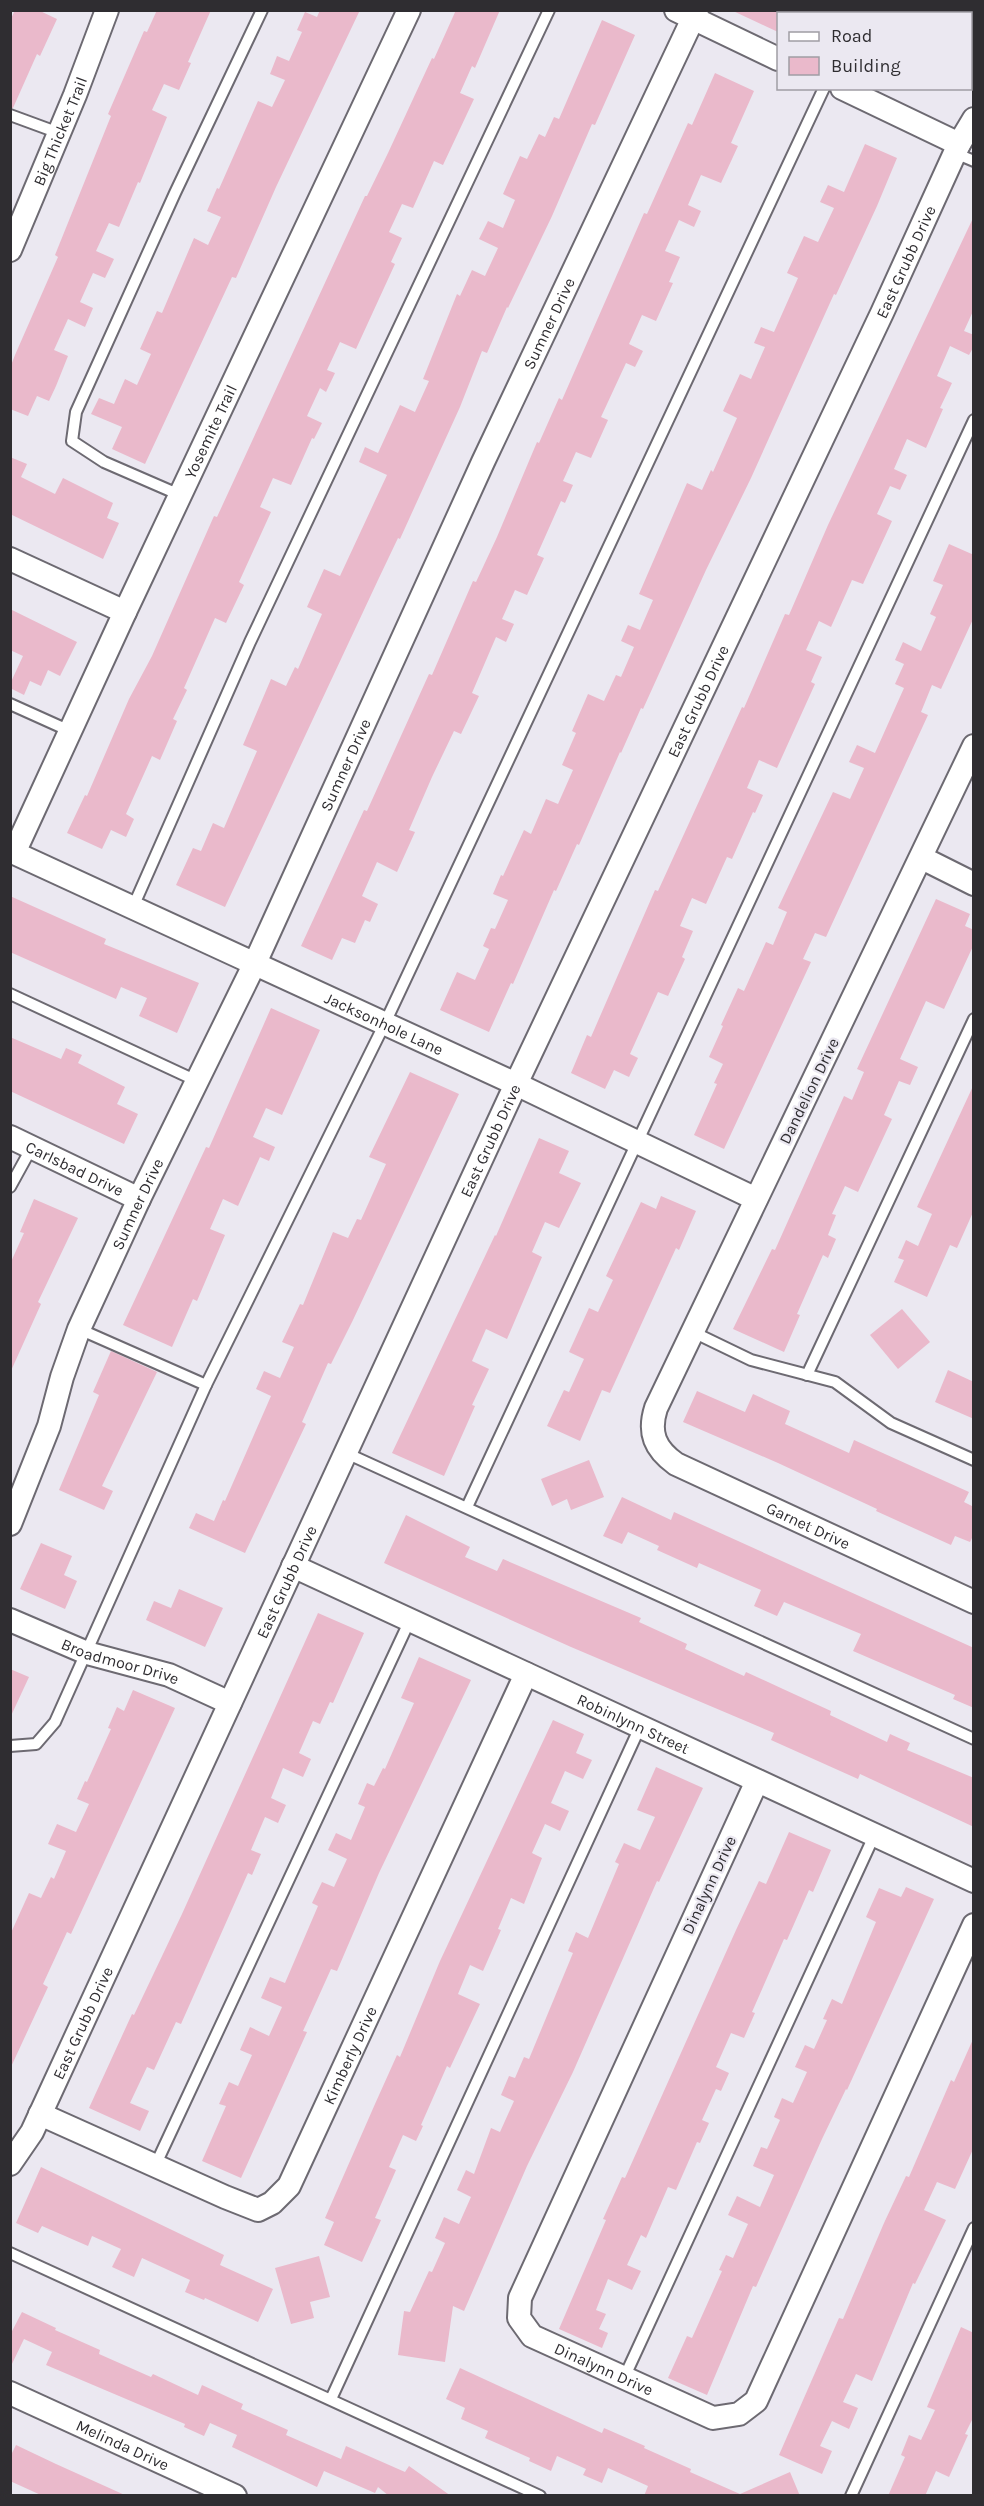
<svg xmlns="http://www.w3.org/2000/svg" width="984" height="2506" viewBox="0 0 984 2506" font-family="Karla,sans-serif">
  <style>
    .building { fill: #eab9cb }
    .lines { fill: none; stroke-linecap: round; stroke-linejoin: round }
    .lane-casing { stroke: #6d6a72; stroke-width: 14 }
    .street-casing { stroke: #6d6a72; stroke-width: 26 }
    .lane { stroke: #fff; stroke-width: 10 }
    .street { stroke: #fff; stroke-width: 22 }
    .labels { text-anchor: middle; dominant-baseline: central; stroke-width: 4.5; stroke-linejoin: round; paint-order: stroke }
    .street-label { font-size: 16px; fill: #2f2d31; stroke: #ebe8f1 }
  </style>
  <rect width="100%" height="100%" fill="#ebe8f1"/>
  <g class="building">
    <polygon points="15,10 38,10 57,19 40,56 37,54 13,108 10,108 10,21"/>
    <polygon points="157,10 211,10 188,62 191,63 179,90 164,84 152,110 167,117 140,183 138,182 119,227 109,223 96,251 114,259 105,278 93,273 80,302 93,308 85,327 68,319 54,350 68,356 56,386 49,401 37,396 28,416 10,409 10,368 15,355 58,257 55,255 111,116 108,114 144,31 147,32"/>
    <polygon points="320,10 360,10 276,187 236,278 232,277 145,464 112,449 122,427 91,414 99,398 114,404 125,379 137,385 151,354 140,349 157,311 162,313 194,238 208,245 221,217 207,211 217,188 219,189 258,101 272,107 285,80 270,74 277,56 289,61 302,32 297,30 305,12 317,17"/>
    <polygon points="456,10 500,10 475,68 472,66 460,93 474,99 443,165 434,161 413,208 402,204 389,232 402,238 391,262 395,264 356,349 340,342 327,370 335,373 326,392 320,388 307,416 322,423 314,439 312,438 291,485 273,478 260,507 271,512 239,582 244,585 226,623 215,618 184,688 187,690 173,719 177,721 160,760 152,756 126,814 134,819 126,837 111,830 102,849 67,833 85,795 87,796 129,699 152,656 214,516 217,517 365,196 367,196 388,153 432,58 434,59"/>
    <polygon points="731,10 778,10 778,32"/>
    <polygon points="602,20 635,35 595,125 592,124 552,216 508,308 507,307 487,353 482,351 460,407 400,539 398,538 378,580 225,907 176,885 193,848 201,851 213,823 224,828 257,751 243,745 271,679 286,686 295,667 298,669 322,614 307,607 324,569 340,576 387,475 359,462 365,447 378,453 400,405 415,412 429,381 423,379 457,294 460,296 472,270 485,276 498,248 479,239 488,221 503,228 515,200 503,194 520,156 527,159 539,134 545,137 554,117 559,119"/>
    <polygon points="715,73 754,91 731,143 738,146 721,183 701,175 688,205 701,211 694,227 679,220 665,251 680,257 669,282 673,283 656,321 642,315 629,344 643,351 635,367 626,363 601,417 608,420 591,458 576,452 563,481 573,485 565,503 561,501 537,555 544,558 527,595 515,590 502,619 514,624 506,642 496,637 472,693 479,696 461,734 454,731 432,777 409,830 415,832 397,872 377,862 362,896 378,904 370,922 365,920 355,943 342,938 332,960 301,946 364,810 367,811 429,674 432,675 473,581 476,582 497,537 537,442 539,443 559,398 562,400 644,213 647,214 688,123 692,125"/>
    <polygon points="865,144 897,158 877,206 836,295 834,294 751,478 706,570 643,709 641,708 621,753 620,752 579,845 577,844 556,891 554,890 513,984 511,983 489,1032 440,1010 457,972 475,980 489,949 483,946 491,928 495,929 508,900 493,894 501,875 503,876 524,830 531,834 546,799 558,804 573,770 562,765 576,733 572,731 588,694 604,701 616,675 621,677 634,647 621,641 628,625 640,630 653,600 639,594 687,483 702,490 711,470 713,472 737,418 723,411 740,374 751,379 765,347 754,343 761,327 774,332 798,278 787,273 804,236 818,242 834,208 820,202 828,185 844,192"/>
    <polygon points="974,216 974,309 964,331 974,335 974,346 969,355 950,346 937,376 952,383 940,408 943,409 926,448 907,439 894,469 907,475 900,490 890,486 877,514 892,521 863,584 852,580 831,627 819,621 806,650 822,657 811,682 815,684 777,768 759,760 747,788 763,795 755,813 753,812 732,859 727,857 706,904 692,898 680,926 693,931 682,957 685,959 668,996 658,992 630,1054 638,1058 629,1077 614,1070 605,1089 571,1073 587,1035 591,1037 655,890 658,891 742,707 744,708 785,614 789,615 828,525"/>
    <polygon points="10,457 27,464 21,477 55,494 63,478 113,503 107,518 119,523 103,559 10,514"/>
    <polygon points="949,544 974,555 974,617 941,689 932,685 921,712 928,715 826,937 815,933 803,959 811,962 724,1149 694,1135 717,1084 714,1083 723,1064 709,1057 723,1026 721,1025 738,988 744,991 766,942 773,945 787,912 778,908 833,792 850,799 864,768 849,762 857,745 875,753 904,688 895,684 904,664 895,660 903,642 921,651 936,617 930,614 943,585 933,581"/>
    <polygon points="10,609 77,642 60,676 48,670 41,686 30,681 24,695 10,688 10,684 23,656 10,650"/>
    <polygon points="10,896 106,939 104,944 199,983 177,1033 139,1016 147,998 121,987 116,999 10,952"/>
    <polygon points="936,899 970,914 965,926 974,930 974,944 944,1009 926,1001 900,1059 918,1067 910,1085 899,1081 884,1115 892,1119 858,1192 845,1186 832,1214 836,1215 828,1235 836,1239 828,1258 823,1255 797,1314 800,1315 784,1352 733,1329 772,1249 775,1250 844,1096 852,1100 864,1072 857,1069"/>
    <polygon points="271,1008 320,1030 282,1115 266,1108 253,1137 275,1147 269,1161 260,1157 238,1206 223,1199 210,1229 225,1235 197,1301 193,1299 172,1347 123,1325 206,1147 209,1148"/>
    <polygon points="10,1037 61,1059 66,1048 82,1055 78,1063 125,1087 117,1104 138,1114 124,1144 10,1091"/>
    <polygon points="410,1072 459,1094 353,1320 331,1364 328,1363 302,1422 306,1424 245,1553 189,1528 196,1513 214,1521 223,1500 225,1501 271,1396 256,1389 264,1371 280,1378 294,1347 282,1342 300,1304 303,1305 333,1232 348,1238 357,1219 361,1220 386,1164 369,1157"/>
    <polygon points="974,1084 974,1210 957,1248 950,1245 927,1297 894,1282 904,1260 898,1258 906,1240 918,1246 932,1214 917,1207"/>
    <polygon points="539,1138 569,1151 559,1173 581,1183 559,1228 545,1222 532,1252 542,1257 507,1339 486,1329 472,1361 489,1369 472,1405 475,1406 444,1476 392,1453 495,1235 496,1236"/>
    <polygon points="661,1196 696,1211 679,1250 676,1248 610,1393 602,1390 580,1441 547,1426 564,1390 569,1392 584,1359 569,1352 589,1308 598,1312 613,1280 606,1276 641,1202 656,1209"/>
    <polygon points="34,1199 78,1218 38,1302 41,1304 10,1373 10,1264 24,1233 20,1232"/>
    <polygon points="902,1309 930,1342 898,1369 870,1335"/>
    <polygon points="111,1351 157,1372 102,1486 113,1491 104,1510 59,1490 99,1395 93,1392"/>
    <polygon points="948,1370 974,1382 974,1419 935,1402"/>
    <polygon points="697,1391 745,1412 753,1394 790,1411 785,1424 849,1453 854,1440 969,1492 964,1502 974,1507 974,1534 970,1542 955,1536 951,1545 876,1511 877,1509 778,1463 683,1422"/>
    <polygon points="589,1460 604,1497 571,1510 567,1499 552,1506 541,1479"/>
    <polygon points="622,1497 671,1520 674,1512 974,1648 974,1708 953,1699 955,1695 853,1651 861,1634 784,1602 777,1616 754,1606 761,1590 699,1563 697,1568 657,1550 659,1546 628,1532 622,1544 603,1536"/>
    <polygon points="406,1515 470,1547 465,1557 497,1571 503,1559 641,1618 639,1622 687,1644 685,1649 744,1676 746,1672 783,1689 831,1711 830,1715 887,1742 890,1734 910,1743 907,1750 974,1778 974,1827 860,1774 858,1779 771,1740 774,1733 571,1647 384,1563"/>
    <polygon points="41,1543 72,1556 64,1575 77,1581 65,1609 20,1589"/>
    <polygon points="179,1589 223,1608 205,1647 146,1620 154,1601 171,1608"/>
    <polygon points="318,1613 364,1633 333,1703 330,1702 320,1724 313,1721 299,1753 311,1759 303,1777 283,1768 271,1798 286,1805 278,1823 265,1817 251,1850 261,1854 252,1875 248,1873 181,2024 176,2022 154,2070 147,2067 130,2103 149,2111 140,2131 89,2108 132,2014 134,2015 182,1914"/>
    <polygon points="419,1657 471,1680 379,1873 337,1971 331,1969 303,2031 307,2032 241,2178 202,2161 226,2106 219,2104 229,2082 238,2086 252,2055 240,2050 250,2027 269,2036 282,2007 261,1998 270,1977 285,1983 318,1906 312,1903 322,1882 334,1887 347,1859 328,1850 336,1833 351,1840 365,1807 358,1804 367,1783 374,1786 383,1768 385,1769 414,1703 401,1698"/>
    <polygon points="10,1669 29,1677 10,1718"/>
    <polygon points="133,1690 175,1708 71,1934 67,1932 43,1984 48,1987 10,2069 10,1935 29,1893 41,1898 51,1877 54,1879 66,1851 48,1844 57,1824 76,1832 89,1804 77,1799 85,1781 87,1782 111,1729 108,1728 117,1707 124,1711"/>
    <polygon points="553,1720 584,1734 576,1753 592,1760 583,1779 565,1771 551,1803 569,1811 560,1831 545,1824 532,1853 542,1858 524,1904 511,1898 498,1929 501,1930 483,1971 470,1965 458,1994 480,2004 450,2068 447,2066 421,2125 423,2126 416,2141 403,2135 389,2167 396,2170 375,2218 381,2220 362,2262 324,2245 334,2222 325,2218 375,2104 397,2055 400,2057 440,1961"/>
    <polygon points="656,1767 703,1788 659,1882 657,1881 573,2072 527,2166 464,2311 453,2306 445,2362 398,2355 404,2311 410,2312 429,2271 432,2272 445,2243 435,2238 444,2217 459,2224 471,2197 457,2190 466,2170 474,2174 491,2128 500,2132 514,2101 501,2095 509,2076 515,2078 524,2057 529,2059 573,1953 568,1951 576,1932 588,1938 619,1864 615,1862 624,1843 640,1850 655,1817 637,1810"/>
    <polygon points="789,1832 831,1850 813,1892 809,1890 787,1940 784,1939 752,2012 755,2013 744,2038 731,2033 716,2067 729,2073 721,2091 716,2089 702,2120 709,2123 700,2143 697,2142 676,2190 668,2187 646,2238 641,2235 627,2265 641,2271 632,2290 608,2279 596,2310 606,2314 599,2329 608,2333 602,2348 559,2329 606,2220 603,2219 622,2177 625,2178 736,1930 759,1881 766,1884"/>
    <polygon points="906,1887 934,1899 847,2090 846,2089 822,2139 756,2287 753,2286 707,2395 668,2378 687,2336 692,2338 722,2271 719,2270 726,2255 733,2258 748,2224 728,2215 737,2196 760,2207 774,2175 753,2166 761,2147 767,2149 780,2120 774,2117 782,2098 793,2103 807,2072 795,2067 805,2045 814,2049 827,2020 823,2019 832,1999 842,2004 876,1922 866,1917 879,1888 901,1897"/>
    <polygon points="974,2037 974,2147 955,2189 937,2182 924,2210 946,2220 915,2284 913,2283 872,2381 856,2374 843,2402 858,2408 849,2429 832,2421 820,2446 832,2451 822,2474 779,2455 839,2318 843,2319 884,2223 906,2176 909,2177 951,2080 954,2082"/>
    <polygon points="41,2167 224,2255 220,2265 273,2289 258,2322 205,2298 204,2300 185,2292 190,2280 142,2258 134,2277 112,2267 121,2249 92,2236 88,2246 42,2226 38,2233 16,2223"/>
    <polygon points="319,2256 330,2297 310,2302 314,2318 291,2324 275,2268"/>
    <polygon points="22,2312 56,2328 55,2330 100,2350 99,2354 151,2377 153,2374 198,2395 202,2385 243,2404 241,2409 288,2430 286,2435 341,2459 346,2446 405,2472 409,2466 451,2496 389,2496 378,2487 375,2493 324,2471 317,2487 232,2447 237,2435 210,2423 204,2436 184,2427 185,2424 46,2365 52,2352 24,2339 10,2368 10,2335"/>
    <polygon points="961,2327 974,2333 974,2416 965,2434 968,2435 949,2477 936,2471 925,2496 888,2496 905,2457 901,2455 909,2435 921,2440 935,2410 927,2407"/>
    <polygon points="460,2368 602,2433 604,2428 645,2446 644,2448 691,2469 690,2472 740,2494 790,2472 800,2496 644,2496 648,2486 608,2468 602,2483 583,2475 586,2469 557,2456 551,2471 529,2461 530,2458 485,2438 488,2431 461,2419 465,2408 446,2399"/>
    <polygon points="16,2445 56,2464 127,2496 43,2496 10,2481 10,2457"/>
  </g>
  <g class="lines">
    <defs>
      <g id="lane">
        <polyline points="860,14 861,10"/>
        <polyline points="10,115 59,133"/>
        <polyline points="955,153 974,161"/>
        <polyline points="180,495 104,462 72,441 76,412 175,193 262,10"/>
        <polyline points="10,704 70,731"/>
        <polyline points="133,907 250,642 549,10"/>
        <polyline points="10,994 197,1081"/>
        <polyline points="10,1187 32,1147"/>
        <polyline points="79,1329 206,1385"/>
        <polyline points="693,1332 751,1360 835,1382 891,1423 974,1460"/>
        <polyline points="807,1375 974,1019"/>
        <polyline points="346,1453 974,1739"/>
        <polyline points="467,1507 974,420"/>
        <polyline points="10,1746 36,1744 55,1722 206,1385 385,1023 824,88"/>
        <polyline points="155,2166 410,1620"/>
        <polyline points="10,2253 540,2496"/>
        <polyline points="624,2378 874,1836"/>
        <polyline points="331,2399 640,1727"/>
        <polyline points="851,2496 974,2228"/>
      </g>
      <g id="street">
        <polyline points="676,10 778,59"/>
        <polyline points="842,88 959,144"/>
        <path id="s1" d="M 10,250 L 75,95 L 107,10"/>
        <polyline points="10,559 125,612"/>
        <path id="s2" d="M 974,746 L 656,1408 C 648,1433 655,1449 676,1464 L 974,1602"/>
        <path id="s3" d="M 10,851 L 516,1084 L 756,1199"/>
        <path id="s4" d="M 14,853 L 125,612 L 409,10"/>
        <polyline points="922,858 974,884"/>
        <path id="s5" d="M 10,1137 L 139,1199"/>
        <path id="s6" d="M 10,1524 L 49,1426 L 62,1377 L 79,1329 L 139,1199 L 255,963 L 483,462 L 697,10"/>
        <path id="s7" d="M 293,1566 L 974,1881"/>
        <path id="s8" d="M 10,1620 L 87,1653 L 169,1675 L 230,1703"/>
        <path id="s9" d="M 757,1781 L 520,2298 L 519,2318 L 532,2336 L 713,2418 L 739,2414 L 756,2401 L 974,1925"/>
        <path id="s10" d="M 40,2114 L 225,2197 L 258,2210 L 272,2203 L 289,2186 L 526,1674"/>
        <path id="s11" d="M 10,2164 L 32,2132 L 516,1084 L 882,313 L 959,144 L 974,119"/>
        <path id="s12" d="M 10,2393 L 235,2496"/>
      </g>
    </defs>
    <use href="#lane" class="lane-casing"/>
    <use href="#street" class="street-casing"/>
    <use href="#lane" class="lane"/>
    <use href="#street" class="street"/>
  </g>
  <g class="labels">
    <g class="street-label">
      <text stroke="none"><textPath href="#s1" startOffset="129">Big Thicket Trail</textPath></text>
      <text stroke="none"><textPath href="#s11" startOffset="2103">East Grubb Drive</textPath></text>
      <text stroke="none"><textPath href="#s6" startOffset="1317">Sumner Drive</textPath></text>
      <text stroke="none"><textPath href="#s4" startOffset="465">Yosemite Trail</textPath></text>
      <text stroke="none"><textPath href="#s11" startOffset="1617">East Grubb Drive</textPath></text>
      <text stroke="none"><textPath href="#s6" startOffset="831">Sumner Drive</textPath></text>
      <text stroke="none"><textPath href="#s3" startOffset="412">Jacksonhole Lane</textPath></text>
      <text transform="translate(809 1091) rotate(-64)">Dandelion Drive</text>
      <text stroke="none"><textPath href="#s11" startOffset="1131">East Grubb Drive</textPath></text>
      <text stroke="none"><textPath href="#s5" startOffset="72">Carlsbad Drive</textPath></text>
      <text stroke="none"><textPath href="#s6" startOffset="345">Sumner Drive</textPath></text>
      <text stroke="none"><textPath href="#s2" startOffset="945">Garnet Drive</textPath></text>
      <text stroke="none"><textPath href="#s11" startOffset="645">East Grubb Drive</textPath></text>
      <text stroke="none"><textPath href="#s8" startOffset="118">Broadmoor Drive</textPath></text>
      <text stroke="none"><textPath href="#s7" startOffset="375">Robinlynn Street</textPath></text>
      <text transform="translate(709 1885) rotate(-65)">Dinalynn Drive</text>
      <text stroke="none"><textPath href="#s11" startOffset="159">East Grubb Drive</textPath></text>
      <text stroke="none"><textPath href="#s10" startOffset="422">Kimberly Drive</textPath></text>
      <text stroke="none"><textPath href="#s9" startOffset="690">Dinalynn Drive</textPath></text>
      <text stroke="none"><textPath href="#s12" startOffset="124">Melinda Drive</textPath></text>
    </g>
  </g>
  <rect width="984" height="2506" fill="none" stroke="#2f2d31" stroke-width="24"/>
  <rect x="777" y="12" width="195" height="78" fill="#ebe8f1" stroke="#a09da4" stroke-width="1.5"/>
  <rect x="789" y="32" width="30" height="9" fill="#ffffff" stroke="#a09da4" stroke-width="1.5"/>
  <text x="831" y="42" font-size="18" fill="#2f2d31">Road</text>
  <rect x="789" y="57" width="30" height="18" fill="#eab9cb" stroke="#a09da4" stroke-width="1.5"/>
  <text x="831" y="72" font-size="18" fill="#2f2d31">Building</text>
</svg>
